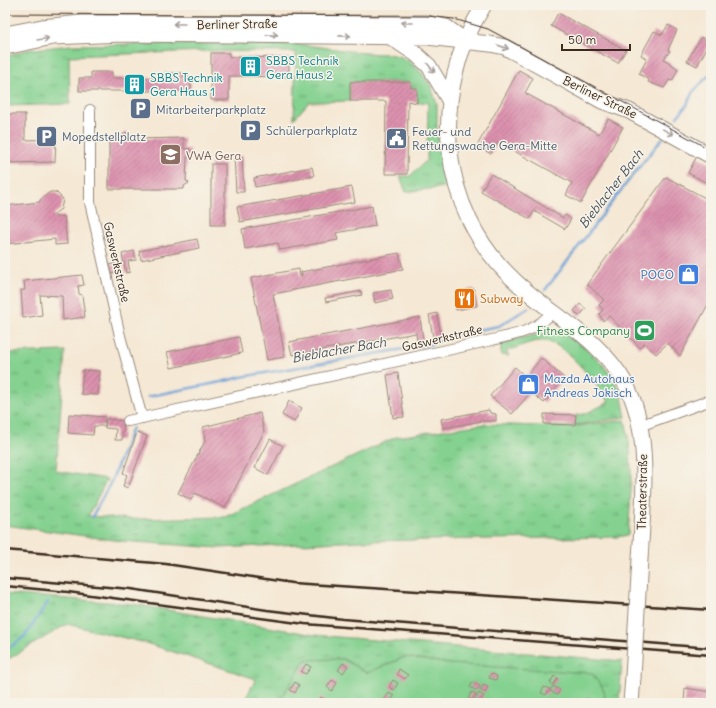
<svg xmlns="http://www.w3.org/2000/svg" width="716" height="708" viewBox="0 0 716 708" font-family="Delius,sans-serif">
  <style>
    .grass { fill: url(#grass-tufts); stroke: #607e57 }
    .garden { fill: #84d190; stroke: #607e57 }
    .lines { fill: none; stroke-linecap: round; stroke-linejoin: round }
    .stream { stroke: #689fd6; stroke-width: 2.5 }
    .building { fill: url(#building-hatch) }
    .minor-casing { stroke: #988979; stroke-width: 12 }
    .secondary-casing { stroke: #988979; stroke-width: 17 }
    .minor { stroke: #fff; stroke-width: 10 }
    .secondary { stroke: #fff; stroke-width: 15 }
    .tram { stroke: #3b2a1e; stroke-width: 1 }
    .rail { stroke: #3b2a1e; stroke-width: 2.5 }
    .secondary-bridge-casing { stroke: #988979; stroke-width: 17; stroke-linecap: butt }
    .secondary-bridge { stroke: #fff; stroke-width: 15 }
    .oneway { stroke: #a79f9a }
    .labels { text-anchor: middle; dominant-baseline: central; stroke-width: 3; stroke-linejoin: round; paint-order: stroke }
    .street-label { font-size: 12px; fill: #3b2a1e; stroke: #f7f3e8 }
    .culture-label { font-size: 12px; fill: #0d838f; stroke: #f7f3e8; text-anchor: start }
    .service-label { font-size: 12px; fill: #4e5e75; stroke: #f7f3e8; text-anchor: start }
    .education-label { font-size: 12px; fill: #785e54; stroke: #f7f3e8; text-anchor: start }
    .shop-label { font-size: 12px; fill: #366cbe; stroke: #f7f3e8; text-anchor: end }
    .food-label { font-size: 12px; fill: #c56008; stroke: #f7f3e8; text-anchor: start }
    .leisure-label { font-size: 12px; fill: #27864d; stroke: #f7f3e8; text-anchor: end }
    .water-label { font-size: 13px; font-style: italic; fill: #4b535e; stroke: #f7f3e8 }
  </style>
  <defs>
    <pattern id="grass-tufts" width="24" height="20" patternUnits="userSpaceOnUse"><rect width="24" height="20" fill="#84d190"/><path d="M3 7l-1-3M5 7V3M7 7l1-3M15 17l-1-3M17 17v-4M19 17l1-3" fill="none" stroke="#6daa75"/></pattern>
    <pattern id="building-hatch" width="6" height="6" patternUnits="userSpaceOnUse"><rect width="6" height="6" fill="#dc92ae"/><path d="M-1 1l2-2M0 6l6-6M5 7l2-2" fill="none" stroke="#b4778d"/></pattern>
  </defs>
  <rect width="100%" height="100%" fill="#f7f3e8"/>
  <filter id="ink" filterUnits="userSpaceOnUse"><feTurbulence type="fractalNoise" baseFrequency=".025" numOctaves="2"/><feDisplacementMap in="SourceGraphic" scale="8" xChannelSelector="R" yChannelSelector="G"/><feConvolveMatrix kernelMatrix="1 2 1 2 8 2 1 2 1" color-interpolation-filters="sRGB"/></filter>
  <filter id="wash" filterUnits="userSpaceOnUse"><feTurbulence type="fractalNoise" baseFrequency=".012" numOctaves="4" result="noise"/><feDisplacementMap in="SourceGraphic" scale="16" xChannelSelector="R" yChannelSelector="G"/><feGaussianBlur stdDeviation="0.9" result="paint"/><feColorMatrix in="noise" values="0 0 0 0 0 0 0 0 0 0 0 0 0 0 0 0 0 1.4 0 .05"/><feComposite in="paint" operator="in"/></filter>
  <g filter="url(#wash)">
    <rect width="100%" height="100%" fill="#f5e8d4"/>
    <g class="grass">
      <polygon points="237,43 298,44 365,53 388,54 399,56 409,61 421,72 431,86 437,104 437,131 445,187 406,192 400,176 410,176 427,160 428,102 417,103 411,88 410,82 350,82 350,101 309,102 294,119 296,52 208,51 69,56 70,104 5,106 5,57 26,50 71,45"/>
      <path d="M 553,331 C 582,338 608,366 620,392 C 623,399 624,409 626,417 L 575,425 L 576,415 L 585,414 L 609,402 C 596,385 563,337 539,341 C 528,342 517,348 506,351 L 509,356 L 501,355 L 501,343 Z"/>
      <path d="M 65,351 L 56,471 L 107,479 L 88,516 L 134,519 L 225,517 L 396,437 L 484,424 L 565,427 L 625,420 C 634,457 631,497 628,535 L 617,537 L 361,541 L 220,548 L 121,541 L 5,525 L 5,353 Z"/>
      <polygon points="5,594 132,604 315,635 622,661 619,703 603,703 605,700 450,664 405,657 367,673 343,659 305,660 278,703 243,703 256,679 146,643 67,624 5,661"/>
    </g>
    <path class="garden" d="M 405,657 L 450,664 L 591,673 C 598,682 609,691 603,703 L 278,703 L 305,660 L 343,659 L 367,673 Z"/>
    <g class="lines">
      <g class="stream">
        <polyline points="677,117 687,105 692,93 711,73"/>
        <path d="M 545,290 C 585,240 621,187 663,138"/>
        <path d="M 148,397 C 178,389 210,386 241,377 L 433,344 L 450,335 L 499,326 L 528,308"/>
        <polyline points="92,517 112,480 132,428"/>
        <polyline points="5,651 25,636 48,602"/>
      </g>
    </g>
    <g id="blocks">
      <g class="building">
        <polygon points="558,13 626,50 618,63 551,26"/>
        <polygon points="668,25 677,30 668,50 670,51 664,59 678,69 672,81 669,80 664,88 648,82 649,80 639,74 647,59 641,55 654,31 662,35"/>
        <polygon points="701,37 710,42 697,66 687,61"/>
        <polygon points="211,53 229,53 229,57 289,58 289,77 229,76 229,100 211,100"/>
        <polygon points="519,70 533,78 525,93 599,134 608,119 623,127 581,203 566,195 572,183 498,142 491,154 477,146"/>
        <polygon points="91,72 112,72 112,78 165,78 165,73 183,73 183,77 191,77 191,91 79,91 79,78 91,78"/>
        <polygon points="350,82 411,82 411,88 417,88 417,103 408,101 407,174 385,174 386,101 350,101"/>
        <polygon points="5,114 25,114 25,140 56,139 55,162 5,163"/>
        <polygon points="126,132 134,139 184,138 184,149 190,149 190,157 187,157 186,181 189,183 184,186 184,189 109,189 109,139 118,139"/>
        <polygon points="234,156 242,156 244,192 236,192"/>
        <polygon points="697,156 711,164 711,185 688,173"/>
        <rect x="211" y="164" width="14" height="61"/>
        <polygon points="312,167 314,176 255,187 254,178"/>
        <polygon points="491,174 563,218 565,215 571,219 565,229 534,211 530,219 481,191"/>
        <polygon points="666,177 711,201 711,299 680,356 668,343 656,354 644,343 640,348 609,316 603,321 599,314 603,310 599,305 604,300 587,284"/>
        <polygon points="352,187 355,202 240,222 237,207"/>
        <polygon points="50,192 56,192 63,199 61,209 54,214 55,217 64,216 67,244 55,245 55,239 5,244 5,206 40,202 40,200"/>
        <polygon points="372,206 375,226 336,233 338,240 280,250 278,243 245,249 242,229"/>
        <polygon points="197,239 199,248 141,260 139,251"/>
        <polygon points="134,251 136,260 128,261 130,272 126,273 122,254"/>
        <polygon points="399,253 403,269 273,294 285,357 267,360 251,278 299,269 300,276 302,276 301,272"/>
        <polygon points="115,263 117,272 112,274 110,265"/>
        <polygon points="82,275 84,285 78,286 79,294 82,295 85,317 63,320 62,296 40,295 42,315 23,318 21,290 25,290 24,281"/>
        <polygon points="472,289 474,289 477,306 456,310 454,297 457,296 456,292"/>
        <polygon points="391,290 393,299 375,303 373,293"/>
        <polygon points="361,291 362,295 326,302 325,298"/>
        <polygon points="580,304 586,309 579,316 574,311"/>
        <polygon points="437,313 441,336 433,337 429,315"/>
        <polygon points="420,317 423,339 417,341 416,333 292,355 289,342"/>
        <polygon points="239,337 242,353 171,368 167,352"/>
        <polygon points="541,358 564,378 544,403 531,392 512,414 490,396 515,367 526,377"/>
        <polygon points="83,370 100,371 98,395 81,394"/>
        <polygon points="398,373 404,417 393,418 387,375"/>
        <polygon points="289,401 302,408 294,422 282,415"/>
        <polygon points="489,410 490,413 496,414 496,421 482,421 443,428 441,419"/>
        <polygon points="260,413 264,432 225,508 195,493 191,500 178,493 205,441 203,427"/>
        <polygon points="69,414 105,417 105,426 94,426 93,435 68,433"/>
        <polygon points="544,414 576,415 575,425 544,424"/>
        <polygon points="106,419 124,421 122,440 115,440 116,429 105,428"/>
        <polygon points="137,432 147,436 128,488 123,486 127,475 123,473"/>
        <polygon points="270,439 283,446 268,475 255,468"/>
        <polygon points="343,663 348,666 343,673 338,670"/>
        <polygon points="306,664 311,667 306,674 301,672"/>
        <polygon points="399,669 408,675 405,679 397,674"/>
        <polygon points="491,673 497,676 496,680 489,678"/>
        <polygon points="554,676 558,678 553,685 550,683"/>
        <polygon points="332,680 337,683 332,691 327,687"/>
        <polygon points="393,680 398,683 394,690 389,687"/>
        <polygon points="295,682 299,685 295,693 290,690"/>
        <polygon points="473,682 480,686 477,691 470,687"/>
        <polygon points="483,685 488,687 485,693 480,690"/>
        <polygon points="553,686 560,690 557,695 550,691"/>
        <polygon points="544,687 550,689 546,695 541,693"/>
        <polygon points="685,688 711,692 711,703 684,703"/>
        <polygon points="472,692 476,694 472,700 468,698"/>
        <polygon points="389,693 394,696 390,703 384,700"/>
        <polygon points="479,693 484,696 479,703 477,703 474,701"/>
        <polygon points="321,697 326,700 324,703 317,703"/>
        <polygon points="549,698 555,701 554,703 546,703"/>
        <polygon points="586,698 592,701 591,703 583,703"/>
      </g>
    </g>
  </g>
  <g filter="url(#ink)">
    <use href="#blocks" fill-opacity="0" stroke="#988979" stroke-width="1"/>
    <g class="lines">
      <defs>
        <g id="minor">
          <polyline points="90,110 90,202 120,336 142,418"/>
          <path d="M 128,421 L 492,340 C 517,334 536,332 553,311"/>
          <polyline points="639,426 711,400"/>
        </g>
        <g id="secondary">
          <path d="M 484,5 C 429,92 437,210 515,281 C 552,316 600,338 625,383 C 648,424 645,481 642,526"/>
          <polyline points="5,34 42,27 82,23 427,23 446,27 464,40"/>
          <polyline points="389,36 416,54 429,66 449,100"/>
          <polyline points="5,47 53,37 122,34 427,37 490,44 505,47 602,101 629,111 711,156"/>
          <polyline points="631,703 633,677"/>
        </g>
      </defs>
      <use href="#minor" class="minor-casing"/>
      <use href="#secondary" class="secondary-casing"/>
      <use href="#minor" class="minor"/>
      <use href="#secondary" class="secondary"/>
      <polyline class="tram" points="5,14 427,16 454,19 488,29 711,150"/>
      <g class="rail">
        <polyline points="5,550 166,564 292,583 711,610"/>
        <polyline points="5,578 131,589 267,610 343,619 711,648"/>
        <polyline points="5,586 68,592 305,624 711,655"/>
      </g>
      <defs>
        <polyline id="secondary-bridge" points="633,677 642,526"/>
      </defs>
      <use href="#secondary-bridge" class="secondary-bridge-casing"/>
      <use href="#secondary-bridge" class="secondary-bridge"/>
    </g>
    <defs><path id="oneway-shaft" d="M-6 0H5M1.5-3L5.5 0L1.5 3" fill="none" stroke-width="1.6" stroke-linecap="round" stroke-linejoin="round"/></defs>
    <g class="oneway">
      <use href="#oneway-shaft" transform="translate(407 23) rotate(-180)"/>
      <use href="#oneway-shaft" transform="translate(179 24) rotate(-180)"/>
      <use href="#oneway-shaft" transform="translate(272 35) rotate(-1)"/>
      <use href="#oneway-shaft" transform="translate(345 36) rotate(1)"/>
      <use href="#oneway-shaft" transform="translate(43 39) rotate(-9)"/>
      <use href="#oneway-shaft" transform="translate(503 47) rotate(19)"/>
      <use href="#oneway-shaft" transform="translate(431 68) rotate(51)"/>
      <use href="#oneway-shaft" transform="translate(668 132) rotate(29)"/>
    </g>
  </g>
  <defs>
    <symbol id="building-square" viewBox="-11 -11 22 22"><rect x="-9" y="-9" width="18" height="18" rx="4" fill="#0f9aa8" stroke="#f7f3e8"/><path d="M-4-6H4V6H1V3H-1V6H-4ZM-2.5-4.3h1.7v1.8h-1.7ZM.8-4.3h1.7v1.8H.8ZM-2.5-1h1.7V.8h-1.7ZM.8-1h1.7V.8H.8Z" fill="#fff"/></symbol>
    <symbol id="parking-square" viewBox="-11 -11 22 22"><rect x="-9" y="-9" width="18" height="18" rx="4" fill="#5c6f8a" stroke="#f7f3e8"/><path d="M-3.5-5.5H1a3.5 3.5 0 0 1 0 7H-1V5.5H-3.5ZM-1-3.4V-.6H.8a1.4 1.4 0 0 0 0-2.8Z" fill="#fff"/></symbol>
    <symbol id="civic-square" viewBox="-11 -11 22 22"><rect x="-9" y="-9" width="18" height="18" rx="4" fill="#5c6f8a" stroke="#f7f3e8"/><path d="M-.6-6.5H3V-4.5H.6V-3L4-1V1h2V6H-6V1h2V-1L-.6-3ZM-1.2 2.5V6h2.4V2.5Z" fill="#fff"/></symbol>
    <symbol id="university-square" viewBox="-11 -11 22 22"><rect x="-9" y="-9" width="18" height="18" rx="4" fill="#8d6e63" stroke="#f7f3e8"/><path d="M0-5L7-2L0 1L-7-2ZM-4 1L0 2.5L4 1V4Q0 6-4 4Z" fill="#fff"/></symbol>
    <symbol id="shop-square" viewBox="-11 -11 22 22"><rect x="-9" y="-9" width="18" height="18" rx="4" fill="#3f7fe0" stroke="#f7f3e8"/><path d="M-5-2.5h2.3a2.7 3.5 0 0 1 5.4 0H5L5.5 6h-11ZM-1.5-2.5h3a1.5 2.3 0 0 0-3 0Z" fill="#fff"/></symbol>
    <symbol id="restaurant-square" viewBox="-11 -11 22 22"><rect x="-9" y="-9" width="18" height="18" rx="4" fill="#e8710a" stroke="#f7f3e8"/><path d="M-5-6h1v4h1v-4h1v4h1v-4h1v5L-1.5 .5V6h-2V.5L-5-1ZM5-6V6H3V1.5H1.5Q1.5-4 5-6Z" fill="#fff"/></symbol>
    <symbol id="stadium-square" viewBox="-11 -11 22 22"><rect x="-9" y="-9" width="18" height="18" rx="4" fill="#2e9e5b" stroke="#f7f3e8"/><path d="M0-5a6.5 5 0 1 0 0 10a6.5 5 0 1 0 0-10ZM-3.5-1.8h7v3.6h-7Z" fill="#fff"/></symbol>
  </defs>
  <g fill-rule="evenodd">
    <use href="#building-square" x="238" y="54" width="25" height="25"/>
    <use href="#building-square" x="122" y="72" width="25" height="25"/>
    <use href="#parking-square" x="128" y="96" width="25" height="25"/>
    <use href="#parking-square" x="238" y="118" width="25" height="25"/>
    <use href="#parking-square" x="34" y="124" width="25" height="25"/>
    <use href="#civic-square" x="384" y="126" width="25" height="25"/>
    <use href="#university-square" x="158" y="142" width="25" height="25"/>
    <use href="#shop-square" x="676" y="262" width="25" height="25"/>
    <use href="#restaurant-square" x="452" y="286" width="25" height="25"/>
    <use href="#stadium-square" x="632" y="318" width="25" height="25"/>
    <use href="#shop-square" x="516" y="372" width="25" height="25"/>
  </g>
  <g class="labels">
    <g class="street-label">
      <text transform="translate(237 24) rotate(-1)">Berliner Straße</text>
      <text transform="translate(600 97) rotate(26)">Berliner Straße</text>
      <text transform="translate(117 262) rotate(77)">Gaswerkstraße</text>
      <text transform="translate(442 338) rotate(-13)">Gaswerkstraße</text>
      <text transform="translate(642 492) rotate(-89)">Theaterstraße</text>
    </g>
    <g class="culture-label">
      <text x="266" y="60">SBBS Technik<tspan x="266" dy="14">Gera Haus 2</tspan></text>
      <text x="150" y="77">SBBS Technik<tspan x="150" dy="14">Gera Haus 1</tspan></text>
    </g>
    <g class="service-label">
      <text x="156" y="109">Mitarbeiterparkplatz</text>
      <text x="266" y="130">Schülerparkplatz</text>
      <text x="412" y="131">Feuer- und<tspan x="412" dy="14">Rettungswache Gera-Mitte</tspan></text>
      <text x="62" y="136">Mopedstellplatz</text>
    </g>
    <g class="education-label">
      <text x="186" y="155">VWA Gera</text>
    </g>
    <g class="shop-label">
      <text x="674" y="274">POCO</text>
      <text x="544" y="378" text-anchor="start">Mazda Autohaus<tspan x="544" dy="14">Andreas Jokisch</tspan></text>
    </g>
    <g class="food-label">
      <text x="480" y="298">Subway</text>
    </g>
    <g class="leisure-label">
      <text x="630" y="330">Fitness Company</text>
    </g>
    <g class="water-label">
      <text transform="translate(611 189) rotate(-52)">Bieblacher Bach</text>
      <text transform="translate(339 350) rotate(-10)">Bieblacher Bach</text>
    </g>
  </g>
  <rect width="716" height="708" fill="none" stroke="#f7f3e8" stroke-width="20"/>
  <path d="M562 44v6h68v-6" fill="none" stroke="#3b2a1e" stroke-width="2"/>
  <text x="568" y="44" font-size="12" fill="#3b2a1e" stroke="#f7f3e8" stroke-width="3" paint-order="stroke">50 m</text>
</svg>
